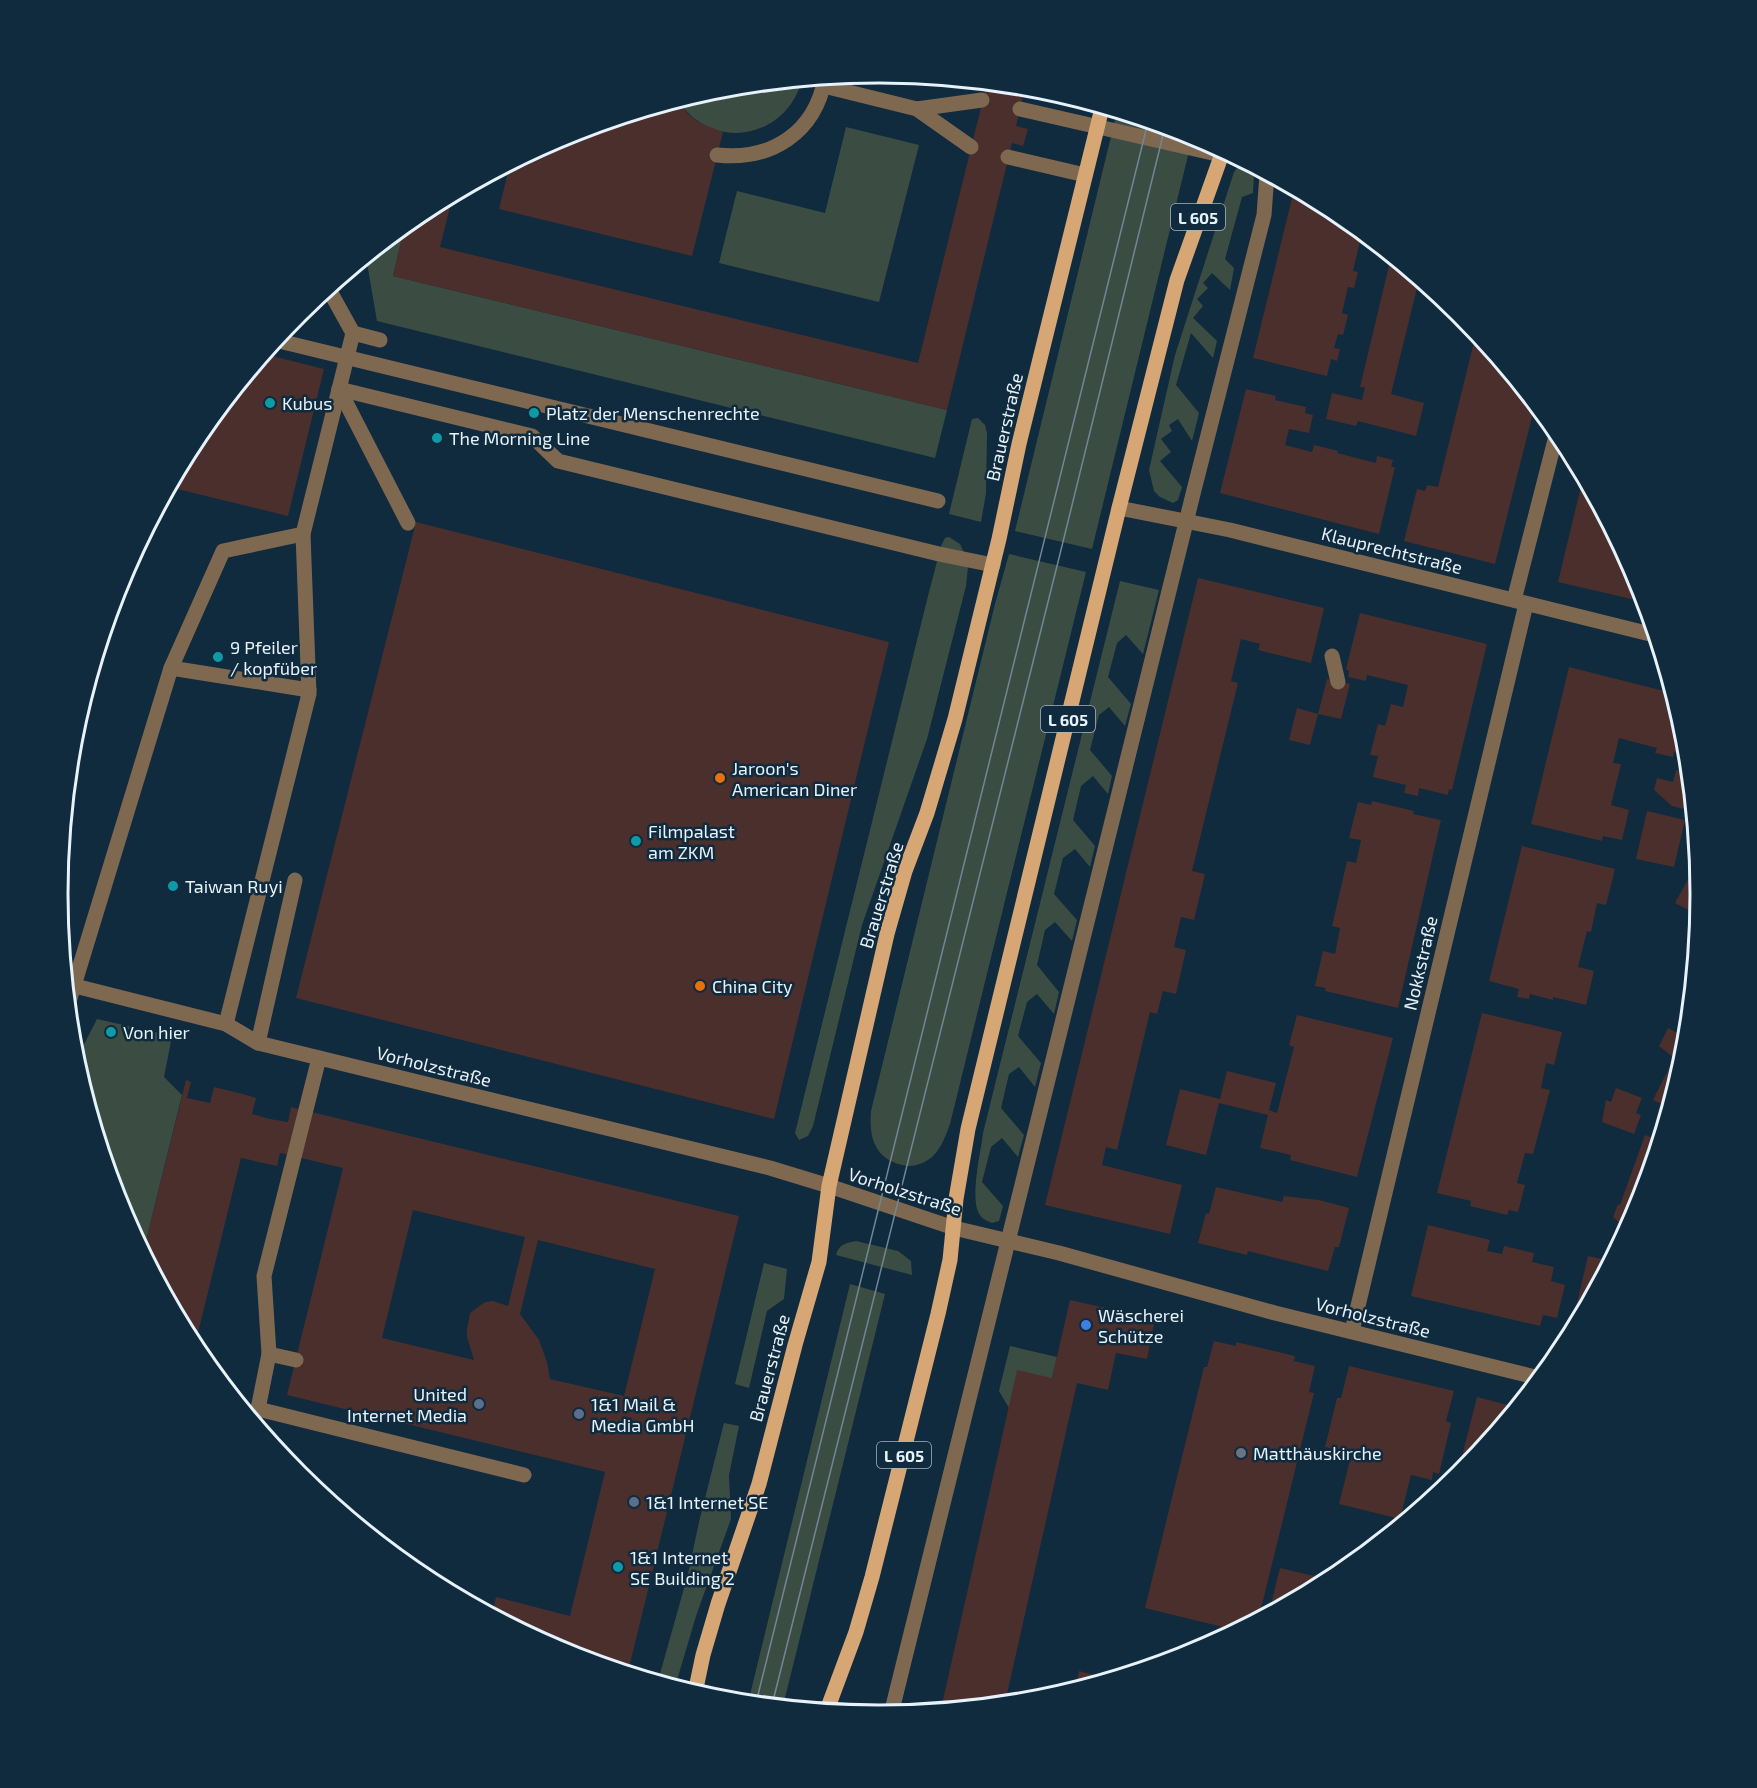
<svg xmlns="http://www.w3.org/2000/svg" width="1757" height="1788" viewBox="0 0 1757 1788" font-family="'Exo 2',sans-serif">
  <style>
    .green { fill: #3b4d43 }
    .building { fill: #4b2f2d; fill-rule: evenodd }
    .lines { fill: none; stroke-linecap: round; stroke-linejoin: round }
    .lane { stroke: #7f6850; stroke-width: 15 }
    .street { stroke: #7f6850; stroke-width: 15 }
    .primary { stroke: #d7a675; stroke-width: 15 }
    .tram { stroke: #728695; stroke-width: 1.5 }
    .culture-dot { fill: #0f9aa8; stroke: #102a3e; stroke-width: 2 }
    .food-dot { fill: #e8710a; stroke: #102a3e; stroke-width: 2 }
    .shop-dot { fill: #3f7fe0; stroke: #102a3e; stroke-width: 2 }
    .service-dot { fill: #5c6f8a; stroke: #102a3e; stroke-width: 2 }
    .worship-dot { fill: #6b7280; stroke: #102a3e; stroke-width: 2 }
    .labels { text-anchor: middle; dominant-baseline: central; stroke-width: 5; stroke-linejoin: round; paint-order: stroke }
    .shield { fill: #102a3e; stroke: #a6b6c3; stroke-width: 1.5 }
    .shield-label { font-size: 16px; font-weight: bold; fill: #e6f2fc }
    .poi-label { font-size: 18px; fill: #e6f2fc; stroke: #102a3e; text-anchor: start }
    .street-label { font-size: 18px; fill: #e6f2fc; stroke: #102a3e }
    .rim { fill: none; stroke: #e6f2fc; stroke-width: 3 }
  </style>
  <rect width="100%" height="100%" fill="#102a3e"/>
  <g class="green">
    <path d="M 802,80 C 786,139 712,153 678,100 L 719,88 Z"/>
    <polygon points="1117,112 1193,135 1092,549 1015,531"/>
    <polygon points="846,127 919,145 879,302 719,263 737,191 825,213"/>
    <polygon points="1244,164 1249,166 1254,173 1253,193 1242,197 1225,259 1234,268 1230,290 1212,273 1203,283 1208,288 1197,299 1203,306 1193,318 1217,341 1213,358 1191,333 1176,385 1199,413 1192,441 1178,419 1169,425 1172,431 1161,439 1171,452 1160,461 1182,487 1178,500 1173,503 1160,497 1154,491 1149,470 1175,355 1234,172 1238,167"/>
    <polygon points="405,225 393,276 947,410 935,458 377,321 366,257"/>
    <polygon points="978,418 985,425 987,434 986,493 981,522 949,514 972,419"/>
    <polygon points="949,537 960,544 967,559 968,567 966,586 927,739 862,925 813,1126 808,1136 799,1140 795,1133 928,596 941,546 945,538"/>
    <path d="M 1009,554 L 1086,572 L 950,1124 C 946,1135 941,1149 932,1157 C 923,1164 913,1168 902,1165 C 874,1158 869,1137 871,1111 L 995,604 Z"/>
    <path d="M 1120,581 L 1159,590 L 1143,654 L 1126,635 L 1117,643 L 1108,677 L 1131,704 L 1125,726 L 1109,707 L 1099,715 L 1090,750 L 1112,776 L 1108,794 L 1093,776 L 1081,786 L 1073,820 L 1095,846 L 1090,867 L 1075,849 L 1063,858 L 1054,894 L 1077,920 L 1072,941 L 1055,922 L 1045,930 L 1037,965 L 1059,992 L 1054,1014 L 1037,994 L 1027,1002 L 1018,1036 L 1041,1063 L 1035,1087 L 1019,1067 L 1009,1074 L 1001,1108 L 1024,1135 L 1018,1157 L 1002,1138 L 991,1147 L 982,1182 L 1003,1206 L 999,1221 L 992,1223 C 988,1221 982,1219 980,1215 C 969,1200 981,1152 983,1133 Z"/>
    <polygon points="97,1019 172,1036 164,1077 182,1095 143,1253 119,1208 75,1062"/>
    <path d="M 856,1241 L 898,1251 L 911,1261 L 912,1275 L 836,1255 C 839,1244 846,1243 856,1241 Z"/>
    <polygon points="764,1263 787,1269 784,1299 767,1311 749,1388 735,1384"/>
    <polygon points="850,1284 885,1294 783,1706 748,1703"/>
    <polygon points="1010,1346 1057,1357 1052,1378 1009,1408 999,1391"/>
    <polygon points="724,1423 739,1426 729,1475 731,1519 696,1616 675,1687 658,1681 688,1574 699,1522"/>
  </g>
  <g class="building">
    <polygon points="987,83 1025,87 1016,126 1028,129 1023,146 1012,143 947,410 393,276 405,225 422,211 453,195 440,247 918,363"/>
    <polygon points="678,100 688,114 700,123 723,132 692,256 499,209 510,164 564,135"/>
    <polygon points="1293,194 1314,200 1335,211 1362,233 1353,271 1358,272 1354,288 1348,287 1342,313 1348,315 1343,335 1338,334 1334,348 1340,349 1337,361 1331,359 1327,376 1253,358"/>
    <polygon points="1391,257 1419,280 1391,394 1424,403 1416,436 1358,421 1356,426 1326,419 1332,393 1362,400 1365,387 1360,387"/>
    <polygon points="1476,334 1535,405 1495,564 1404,541 1417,489 1425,491 1427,485 1438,487"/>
    <polygon points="264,354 324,369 288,516 169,487 196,437"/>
    <polygon points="1246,389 1276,396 1275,400 1306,407 1305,413 1313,415 1309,433 1289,429 1285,445 1312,452 1314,445 1338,451 1337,453 1376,463 1377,456 1393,460 1391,467 1395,467 1379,534 1220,493"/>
    <polygon points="1583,478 1638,580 1644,602 1558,582"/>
    <polygon points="416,522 889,642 774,1119 296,998"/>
    <polygon points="1198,578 1324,608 1311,663 1258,650 1260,644 1241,639 1231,681 1238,683 1192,871 1205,874 1194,920 1181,917 1174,947 1186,950 1176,994 1163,991 1157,1014 1150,1012 1117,1150 1106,1147 1102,1165 1182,1185 1170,1234 1045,1205"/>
    <polygon points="1360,613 1487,644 1452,790 1449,789 1448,795 1419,788 1418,796 1404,793 1406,785 1373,777 1378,756 1370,755 1378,724 1385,726 1391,704 1403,707 1408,685 1367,675 1366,681 1348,677 1349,671 1346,669"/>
    <polygon points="1569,667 1672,693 1684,734 1680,754 1674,752 1673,757 1655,753 1657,748 1619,738 1613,763 1621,764 1611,805 1629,810 1622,840 1603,836 1602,841 1531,824"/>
    <polygon points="1327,679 1350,684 1341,719 1318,714"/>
    <polygon points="1297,708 1318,714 1310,745 1289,740"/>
    <polygon points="1676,770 1688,773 1692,811 1672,806 1654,790 1657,778 1673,782"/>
    <polygon points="1372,801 1414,811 1413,814 1441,820 1398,1008 1325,991 1326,988 1315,986 1323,951 1335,954 1340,928 1332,926 1347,861 1356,863 1361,840 1349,838 1358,802 1371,805"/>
    <polygon points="1647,811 1685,820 1674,867 1636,859"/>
    <polygon points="1522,846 1615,869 1606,905 1597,903 1591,932 1587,931 1578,967 1594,971 1586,1005 1553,997 1553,1000 1530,994 1529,999 1517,997 1519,989 1489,981"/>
    <polygon points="1697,863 1700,894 1698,915 1675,903"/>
    <polygon points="1482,1013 1562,1032 1554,1065 1546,1063 1541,1088 1550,1090 1533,1154 1525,1153 1517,1183 1525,1185 1518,1212 1509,1210 1507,1215 1470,1206 1471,1201 1437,1193"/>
    <polygon points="1297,1015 1393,1038 1357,1177 1290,1160 1291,1155 1260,1148 1268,1115 1219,1103 1206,1155 1166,1145 1180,1089 1220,1099 1227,1071 1276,1083 1269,1110 1277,1113 1294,1047 1289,1045"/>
    <polygon points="1687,1023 1684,1055 1668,1107 1653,1100 1674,1058 1659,1046 1668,1028 1681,1035"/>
    <path d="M 186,1080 L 191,1082 L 187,1098 L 210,1103 L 214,1087 L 243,1094 L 256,1098 L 252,1114 L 270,1119 L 288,1122 L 291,1107 L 739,1216 L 628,1672 L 564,1653 L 492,1614 L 496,1597 L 570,1616 L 605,1472 L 287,1395 L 343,1168 L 280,1153 L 277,1166 L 241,1158 L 194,1349 L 143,1253 ZM 413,1210 L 525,1237 L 508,1306 L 493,1301 L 485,1302 L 470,1313 L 467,1329 L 467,1337 L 474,1360 L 382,1338 ZM 538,1240 L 655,1269 L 624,1396 L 550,1379 L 547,1362 L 539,1340 L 520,1314 Z"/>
    <polygon points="1616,1088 1642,1098 1636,1113 1641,1115 1634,1134 1602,1122 1606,1100 1611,1102"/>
    <polygon points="1645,1135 1658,1140 1637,1209 1619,1243 1617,1243 1622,1225 1613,1217 1618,1204 1620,1205"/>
    <polygon points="1216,1187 1282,1202 1284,1196 1319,1200 1349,1208 1339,1247 1335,1247 1328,1271 1248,1251 1247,1255 1198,1243 1206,1213 1209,1214"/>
    <polygon points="1428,1225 1490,1240 1487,1251 1502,1254 1504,1246 1534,1253 1532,1262 1554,1267 1551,1281 1565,1285 1557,1318 1543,1315 1540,1326 1411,1296"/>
    <polygon points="1588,1256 1602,1259 1600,1267 1605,1269 1569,1337"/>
    <polygon points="1070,1300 1155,1319 1147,1359 1116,1353 1108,1390 1077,1383 1005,1703 941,1709 1017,1370 1052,1378"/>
    <polygon points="1214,1341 1236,1346 1236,1342 1295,1356 1294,1361 1315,1366 1309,1392 1314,1393 1259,1617 1235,1630 1145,1608 1204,1367 1207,1367"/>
    <polygon points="1349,1366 1454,1391 1446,1421 1451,1423 1439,1474 1433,1472 1432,1480 1411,1475 1400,1519 1339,1504 1350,1460 1328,1455 1330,1448 1325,1447 1337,1398 1341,1398"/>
    <polygon points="1477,1397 1515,1407 1464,1469 1459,1468"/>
    <polygon points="1280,1568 1314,1576 1311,1590 1269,1612"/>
    <polygon points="1079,1671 1109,1679 1075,1689"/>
  </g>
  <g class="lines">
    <g class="lane">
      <polyline points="824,86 917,109 971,147"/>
      <polyline points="917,109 982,100"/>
      <polyline points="1020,109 1221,155"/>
      <path d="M 717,155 C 771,161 815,133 825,78"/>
      <polyline points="1008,157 1085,175"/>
      <polyline points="339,389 532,436 558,461 939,554 993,565"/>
      <polyline points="1332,656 1338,682"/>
      <polyline points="258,1043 295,880"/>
      <polyline points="319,1058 264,1276 269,1354 258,1409 524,1475"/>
      <polyline points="269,1354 296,1360"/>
      <polyline points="891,1714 1194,490 1264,215 1267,174"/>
    </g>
    <g class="street">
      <polyline points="328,288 353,333 380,340"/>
      <polyline points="275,340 938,501"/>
      <polyline points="339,389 408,523"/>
      <polyline points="1119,508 1230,530 1654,635"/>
      <polyline points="1514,600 1557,432"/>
      <polyline points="171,668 309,690"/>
      <polyline points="75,986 226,1024 258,1043 770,1168 829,1186 954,1228 1059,1253 1275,1313 1539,1378"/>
      <polyline points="68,1005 171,668 223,551 303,534 353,333"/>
      <polyline points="226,1024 309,694 303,534"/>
      <polyline points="1352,1331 1526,604"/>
    </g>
    <g class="primary">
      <polyline points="695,1693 703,1655 718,1604 759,1484 795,1345 819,1262 829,1186 887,934 905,871 927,813 955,719 999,539 1019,444 1102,108"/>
      <polyline points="827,1710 856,1632 872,1577 938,1314 950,1260 956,1199 968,1129 1119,508 1177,280 1223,151"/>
    </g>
    <g class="tram">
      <polyline points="756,1703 1148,122"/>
      <polyline points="772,1705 1060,554 1165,127"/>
    </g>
  </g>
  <g class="culture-dot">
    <circle cx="270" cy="403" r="6"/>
    <circle cx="534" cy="413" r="6"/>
    <circle cx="437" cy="438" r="6"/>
    <circle cx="218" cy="657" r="6"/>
    <circle cx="636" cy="841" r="6"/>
    <circle cx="173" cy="886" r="6"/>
    <circle cx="111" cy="1032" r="6"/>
    <circle cx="618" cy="1567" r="6"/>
  </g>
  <g class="food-dot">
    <circle cx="720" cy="778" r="6"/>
    <circle cx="700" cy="986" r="6"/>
  </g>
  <circle class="shop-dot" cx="1086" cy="1325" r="6"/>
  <g class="service-dot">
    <circle cx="479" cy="1404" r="6"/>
    <circle cx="579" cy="1414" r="6"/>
    <circle cx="634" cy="1502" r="6"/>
  </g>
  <circle class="worship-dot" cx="1241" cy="1453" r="6"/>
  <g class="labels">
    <g class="shield">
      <rect x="1171" y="204" width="54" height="26" rx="4.5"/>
      <rect x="1041" y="706" width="54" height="26" rx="4.5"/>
      <rect x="877" y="1442" width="54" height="26" rx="4.5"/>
    </g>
    <g class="shield-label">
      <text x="1198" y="217">L 605</text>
      <text x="1068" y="719">L 605</text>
      <text x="904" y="1455">L 605</text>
    </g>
    <g class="poi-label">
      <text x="282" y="403">Kubus</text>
      <text x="546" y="413">Platz der Menschenrechte</text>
      <text x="449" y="438">The Morning Line</text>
      <text x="230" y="647">9 Pfeiler<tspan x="230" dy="21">/ kopfüber</tspan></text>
      <text x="732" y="768">Jaroon's<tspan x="732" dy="21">American Diner</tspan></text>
      <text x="648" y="831">Filmpalast<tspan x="648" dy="21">am ZKM</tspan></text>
      <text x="185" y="886">Taiwan Ruyi</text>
      <text x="712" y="986">China City</text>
      <text x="123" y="1032">Von hier</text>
      <text x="1098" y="1315">Wäscherei<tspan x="1098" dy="21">Schütze</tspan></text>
      <text x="467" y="1394" text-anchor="end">United<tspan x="467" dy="21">Internet Media</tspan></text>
      <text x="591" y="1404">1&amp;1 Mail &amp;<tspan x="591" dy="21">Media GmbH</tspan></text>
      <text x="1253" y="1453">Matthäuskirche</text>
      <text x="646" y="1502">1&amp;1 Internet SE</text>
      <text x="630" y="1557">1&amp;1 Internet<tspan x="630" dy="21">SE Building 2</tspan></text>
    </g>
    <g class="street-label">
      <text transform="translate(1004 427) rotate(-77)">Brauerstraße</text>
      <text transform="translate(1392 550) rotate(14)">Klauprechtstraße</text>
      <text transform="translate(881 895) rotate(-73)">Brauerstraße</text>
      <text transform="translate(1420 963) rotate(-77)">Nokkstraße</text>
      <text transform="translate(434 1066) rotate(14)">Vorholzstraße</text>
      <text transform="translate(905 1191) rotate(18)">Vorholzstraße</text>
      <text transform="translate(1373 1317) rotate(14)">Vorholzstraße</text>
      <text transform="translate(769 1368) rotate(-75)">Brauerstraße</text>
    </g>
  </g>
  <path d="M0 0H1757V1788H0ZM68 894a811 811 0 1 1 1622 0a811 811 0 1 1-1622 0Z" fill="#102a3e" fill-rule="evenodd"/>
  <path class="rim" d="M68 894a811 811 0 1 1 1622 0a811 811 0 1 1-1622 0Z"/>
</svg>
